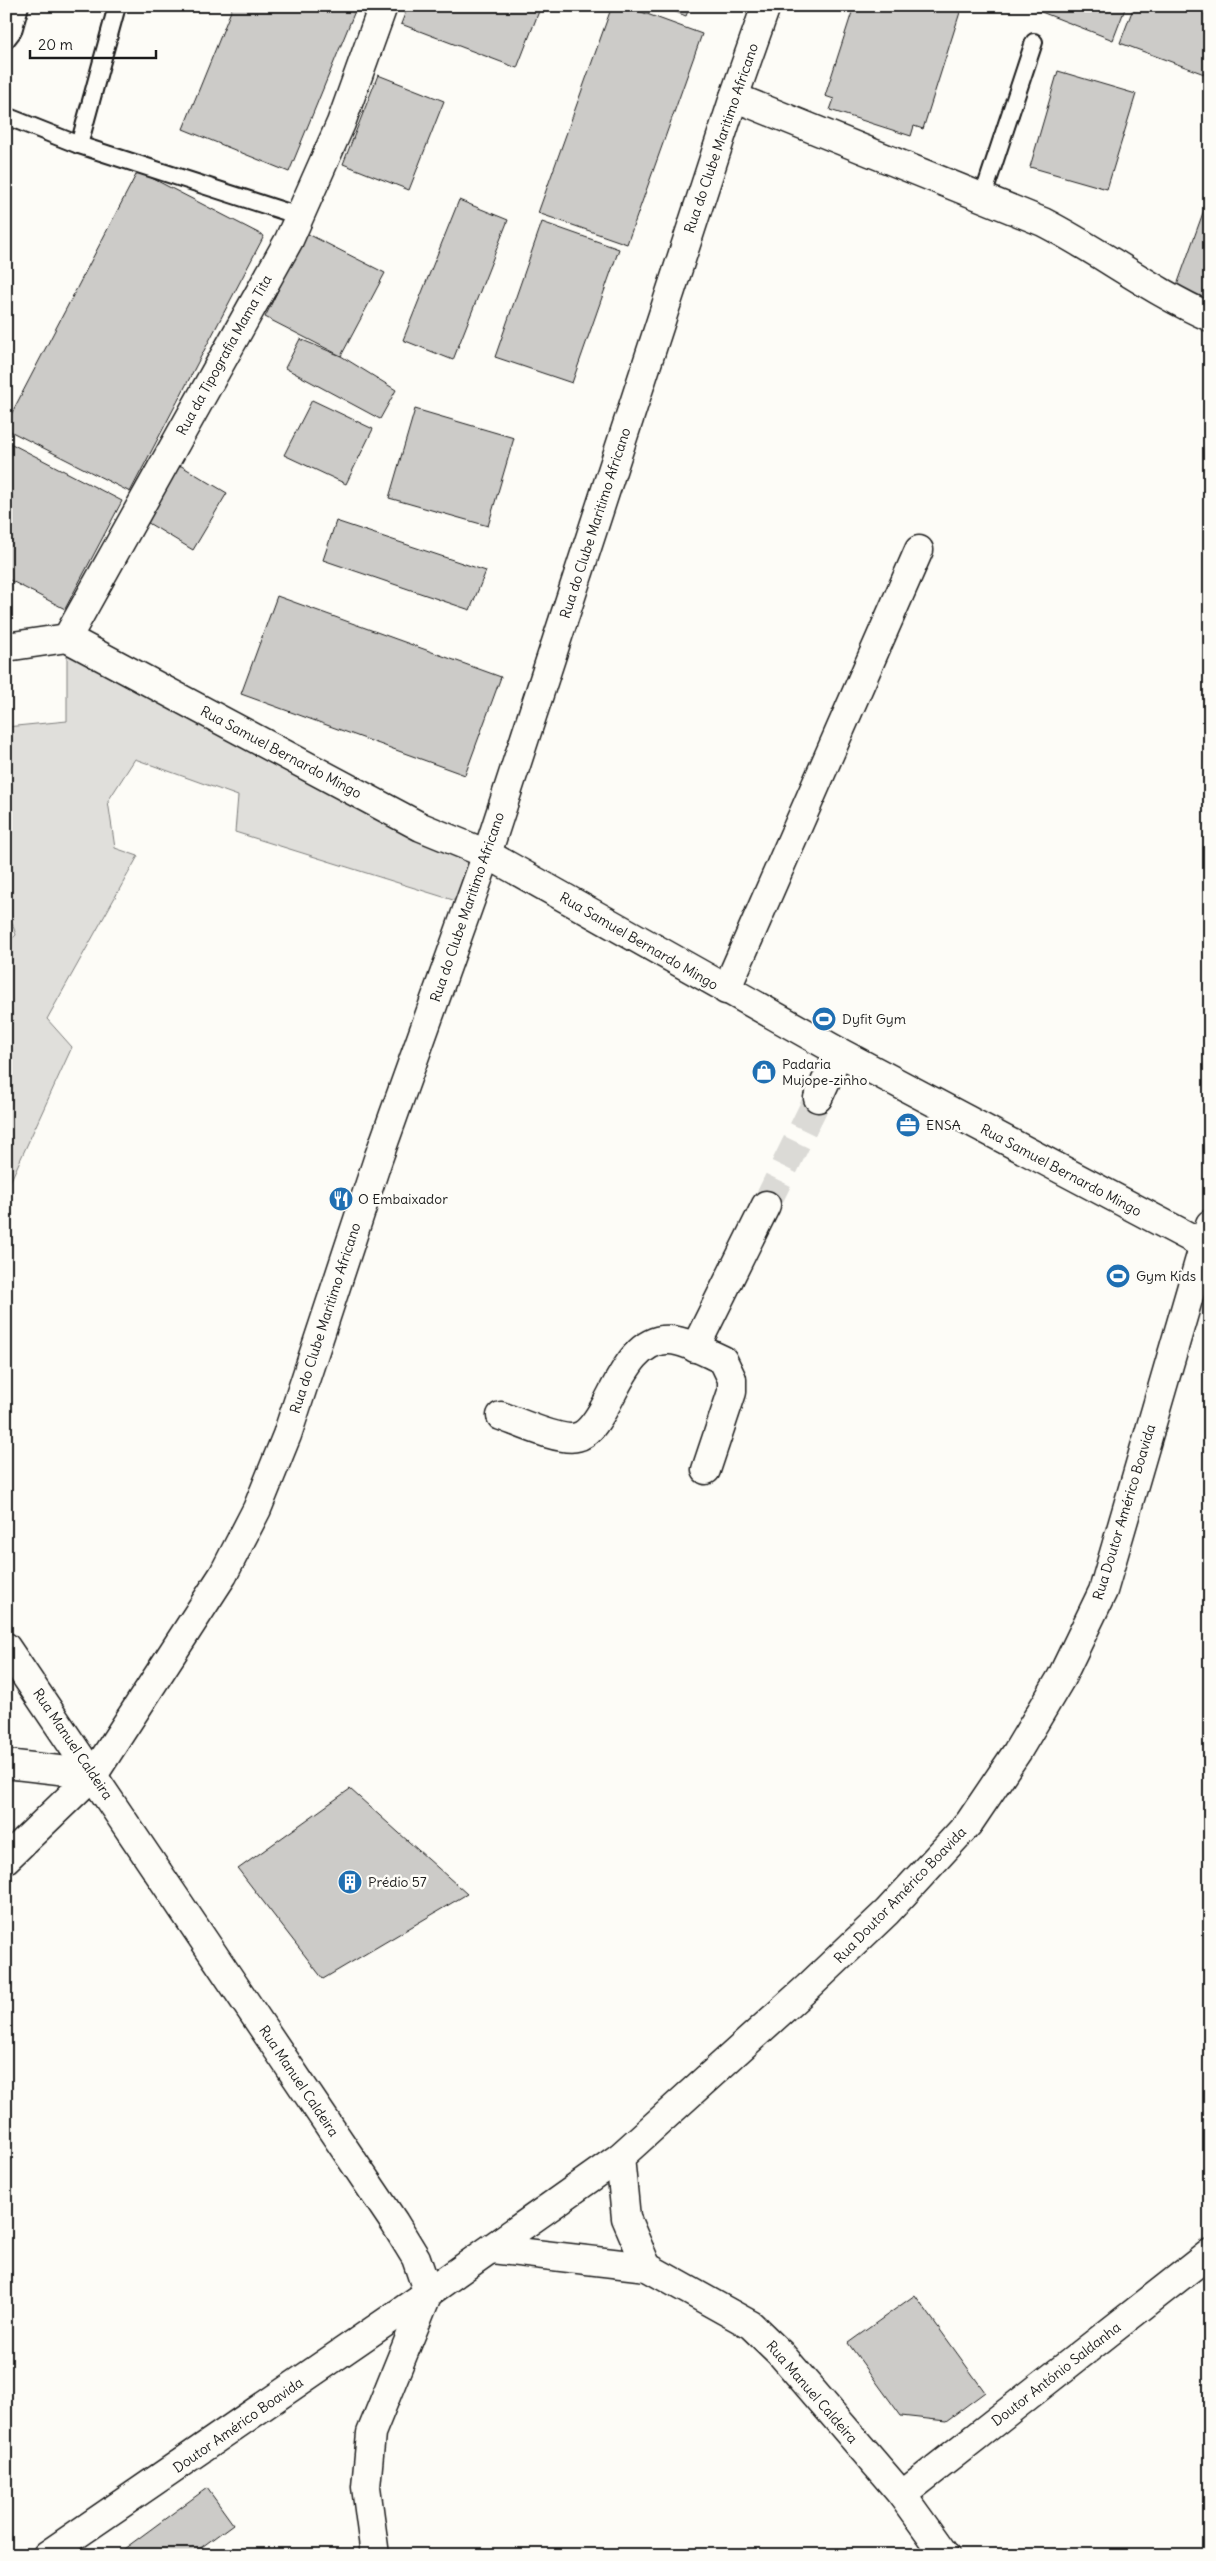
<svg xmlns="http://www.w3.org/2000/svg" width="1216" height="2561" viewBox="0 0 1216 2561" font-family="Delius,sans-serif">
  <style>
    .green { fill: #e0dfdb; stroke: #7e7e7c }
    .building { fill: #cccbc8; stroke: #1c1c1c }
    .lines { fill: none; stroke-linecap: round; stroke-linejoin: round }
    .street-tunnel { stroke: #dbdad6; stroke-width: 28; stroke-dasharray: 28 14; stroke-linecap: butt }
    .lane-casing { stroke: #1c1c1c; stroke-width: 20 }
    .street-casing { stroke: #1c1c1c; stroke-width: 31 }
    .secondary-casing { stroke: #1c1c1c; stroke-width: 31 }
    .lane { stroke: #fdfcf7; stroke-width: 16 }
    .street { stroke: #fdfcf7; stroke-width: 28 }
    .secondary { stroke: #fdfcf7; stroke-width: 28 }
    .labels { text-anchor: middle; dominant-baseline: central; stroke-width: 5; stroke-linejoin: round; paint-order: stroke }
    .street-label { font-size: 14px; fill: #1c1c1c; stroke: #fdfcf7 }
    .poi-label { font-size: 14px; fill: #1c1c1c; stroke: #fdfcf7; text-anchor: start }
  </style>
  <rect width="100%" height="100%" fill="#fdfcf7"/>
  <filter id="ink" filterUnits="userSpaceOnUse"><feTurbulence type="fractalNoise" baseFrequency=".02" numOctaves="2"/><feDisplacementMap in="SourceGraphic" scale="10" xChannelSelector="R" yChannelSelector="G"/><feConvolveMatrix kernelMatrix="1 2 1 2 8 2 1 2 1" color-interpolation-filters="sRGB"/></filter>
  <g filter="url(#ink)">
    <polygon class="green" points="67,638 487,854 469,905 235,832 238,796 135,759 108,801 115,848 138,856 47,1019 72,1047 6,1191 6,944 16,935 6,905 6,727 67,721"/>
    <g class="building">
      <polygon points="233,6 357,6 289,172 183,129"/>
      <polygon points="408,6 541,6 517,68 401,24"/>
      <polygon points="612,6 625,6 702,34 627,244 538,213"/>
      <polygon points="660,6 690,6 686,16"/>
      <polygon points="854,6 962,6 923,129 914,126 911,136 830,110 834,99 825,96"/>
      <polygon points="1026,6 1126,6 1113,40"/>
      <polygon points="1134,6 1190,6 1210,13 1210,68 1207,75 1120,43"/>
      <polygon points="1058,71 1136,94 1107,189 1030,167"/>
      <polygon points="378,75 444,101 409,190 343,164"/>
      <polygon points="138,171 264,236 130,492 6,429 6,424"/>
      <polygon points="1209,196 1210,197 1210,300 1176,288"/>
      <polygon points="459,200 508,220 453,360 403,340"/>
      <polygon points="542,222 619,249 572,383 495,357"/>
      <polygon points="306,233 385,273 341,356 265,317"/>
      <polygon points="300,339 341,356 396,390 380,419 285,368"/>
      <polygon points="312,400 373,429 346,484 284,455"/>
      <polygon points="415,409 514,438 488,526 389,498"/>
      <polygon points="6,441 122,501 65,609 6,578"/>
      <polygon points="178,464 227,493 193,550 145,521"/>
      <polygon points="336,521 486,571 470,610 323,560"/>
      <polygon points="277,596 501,677 465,775 241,694"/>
      <polygon points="350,1789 467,1894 323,1979 238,1869"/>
      <polygon points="915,2295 985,2392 946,2421 901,2416 848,2343"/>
      <polygon points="207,2488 233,2524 191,2555 128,2555 124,2549"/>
    </g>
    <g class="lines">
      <polyline class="street-tunnel" points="766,1205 818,1098"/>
      <defs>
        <g id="lane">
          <polyline points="6,40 13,31 20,6"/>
          <polyline points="6,116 79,145 299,216"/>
          <polyline points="79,145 117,6"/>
          <polyline points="983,196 1034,42"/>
        </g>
        <g id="street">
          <path d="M 734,97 L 1043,222 C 1100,251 1151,291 1210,317"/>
          <polyline points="67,638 421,827 487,854 839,1052 1210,1248"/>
          <polyline points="67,638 289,240 341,123 383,6"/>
          <polyline points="6,647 67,638"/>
          <polyline points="726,990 919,550"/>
          <polyline points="818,1098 839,1052"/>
          <polyline points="695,1348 766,1205"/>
          <path d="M 501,1416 C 518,1422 561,1442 577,1437 C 589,1434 597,1420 603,1410 C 618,1385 634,1337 670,1340 C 687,1341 707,1353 723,1360 L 732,1379 L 732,1392 L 706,1470"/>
          <polyline points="6,1764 94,1774"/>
          <polyline points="6,1859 94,1774 223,1575 257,1509 287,1435 378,1159 487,854 734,97 766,6"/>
          <polyline points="902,2495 1210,2253"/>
          <polyline points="47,2555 428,2293"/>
        </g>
        <g id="secondary">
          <polyline points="6,1647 394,2222 416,2258 428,2293 371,2433 366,2487 375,2555"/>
          <polyline points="620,2157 626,2218 647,2267"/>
          <polyline points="492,2249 647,2267 751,2325 781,2354 902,2495 945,2555"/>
          <polyline points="428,2293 620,2157 807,1988 887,1912 969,1823 1017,1752 1061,1678 1103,1591 1210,1224"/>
        </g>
      </defs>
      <use href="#lane" class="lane-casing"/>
      <use href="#street" class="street-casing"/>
      <use href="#secondary" class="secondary-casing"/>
      <use href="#lane" class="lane"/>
      <use href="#street" class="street"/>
      <use href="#secondary" class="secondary"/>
    </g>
  </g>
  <defs>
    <symbol id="stadium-disc" viewBox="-11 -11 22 22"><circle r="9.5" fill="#1f6fb2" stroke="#fdfcf7"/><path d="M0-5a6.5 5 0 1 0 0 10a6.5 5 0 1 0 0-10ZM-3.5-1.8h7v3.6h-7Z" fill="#fff"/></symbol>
    <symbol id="shop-disc" viewBox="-11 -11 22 22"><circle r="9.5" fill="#1f6fb2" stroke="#fdfcf7"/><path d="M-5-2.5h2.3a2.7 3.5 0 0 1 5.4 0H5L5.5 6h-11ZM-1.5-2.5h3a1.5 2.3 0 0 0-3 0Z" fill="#fff"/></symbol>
    <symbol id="office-disc" viewBox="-11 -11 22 22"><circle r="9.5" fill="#1f6fb2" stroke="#fdfcf7"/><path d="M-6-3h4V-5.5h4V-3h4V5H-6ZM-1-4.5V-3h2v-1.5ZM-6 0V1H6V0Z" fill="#fff"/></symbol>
    <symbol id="restaurant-disc" viewBox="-11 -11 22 22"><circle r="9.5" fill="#1f6fb2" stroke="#fdfcf7"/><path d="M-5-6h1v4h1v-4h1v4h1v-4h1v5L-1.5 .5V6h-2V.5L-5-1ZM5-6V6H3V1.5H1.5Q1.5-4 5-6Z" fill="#fff"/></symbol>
    <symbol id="building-disc" viewBox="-11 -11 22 22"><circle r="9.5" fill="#1f6fb2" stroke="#fdfcf7"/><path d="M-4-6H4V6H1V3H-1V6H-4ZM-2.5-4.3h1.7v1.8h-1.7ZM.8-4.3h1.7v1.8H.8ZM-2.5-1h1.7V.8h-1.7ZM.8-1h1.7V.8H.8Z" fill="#fff"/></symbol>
  </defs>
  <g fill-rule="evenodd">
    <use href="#stadium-disc" x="810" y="1005" width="28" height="28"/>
    <use href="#shop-disc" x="750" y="1058" width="28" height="28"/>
    <use href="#office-disc" x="894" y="1111" width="28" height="28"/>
    <use href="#restaurant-disc" x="327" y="1185" width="28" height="28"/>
    <use href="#stadium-disc" x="1104" y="1262" width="28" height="28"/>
    <use href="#building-disc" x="336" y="1868" width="28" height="28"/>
  </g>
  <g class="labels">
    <g class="street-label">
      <text transform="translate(721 138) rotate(-71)">Rua do Clube Maritimo Africano</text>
      <text transform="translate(224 355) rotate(-61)">Rua da Tipografia Mama Tita</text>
      <text transform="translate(595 523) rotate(-72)">Rua do Clube Maritimo Africano</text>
      <text transform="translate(281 752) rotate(28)">Rua Samuel Bernardo Mingo</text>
      <text transform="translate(467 907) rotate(-71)">Rua do Clube Maritimo Africano</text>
      <text transform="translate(639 941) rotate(30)">Rua Samuel Bernardo Mingo</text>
      <text transform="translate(1061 1170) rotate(28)">Rua Samuel Bernardo Mingo</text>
      <text transform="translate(325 1318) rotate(-72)">Rua do Clube Maritimo Africano</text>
      <text transform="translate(1124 1512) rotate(-73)">Rua Doutor Américo Boavida</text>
      <text transform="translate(73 1744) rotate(56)">Rua Manuel Caldeira</text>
      <text transform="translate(900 1895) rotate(-46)">Rua Doutor Américo Boavida</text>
      <text transform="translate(299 2081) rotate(56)">Rua Manuel Caldeira</text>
      <text transform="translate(1056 2374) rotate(-38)">Doutor António Saldanha</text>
      <text transform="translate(812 2392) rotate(49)">Rua Manuel Caldeira</text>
      <text transform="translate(238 2425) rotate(-35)">Doutor Américo Boavida</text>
    </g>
    <g class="poi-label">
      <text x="842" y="1019">Dyfit Gym</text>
      <text x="782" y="1064">Padaria<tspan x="782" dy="16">Mujope-zinho</tspan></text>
      <text x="926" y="1125">ENSA</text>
      <text x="358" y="1199">O Embaixador</text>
      <text x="1136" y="1276">Gym Kids</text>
      <text x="368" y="1882">Prédio 57</text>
    </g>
  </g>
  <rect width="1216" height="2561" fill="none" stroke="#fdfcf7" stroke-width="25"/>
  <rect x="12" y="12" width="1191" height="2536" fill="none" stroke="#1c1c1c" stroke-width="2" filter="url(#ink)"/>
  <path d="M30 50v8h126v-8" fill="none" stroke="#1c1c1c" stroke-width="2.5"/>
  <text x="38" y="50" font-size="15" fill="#1c1c1c" stroke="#fdfcf7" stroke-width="4" paint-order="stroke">20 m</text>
</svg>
